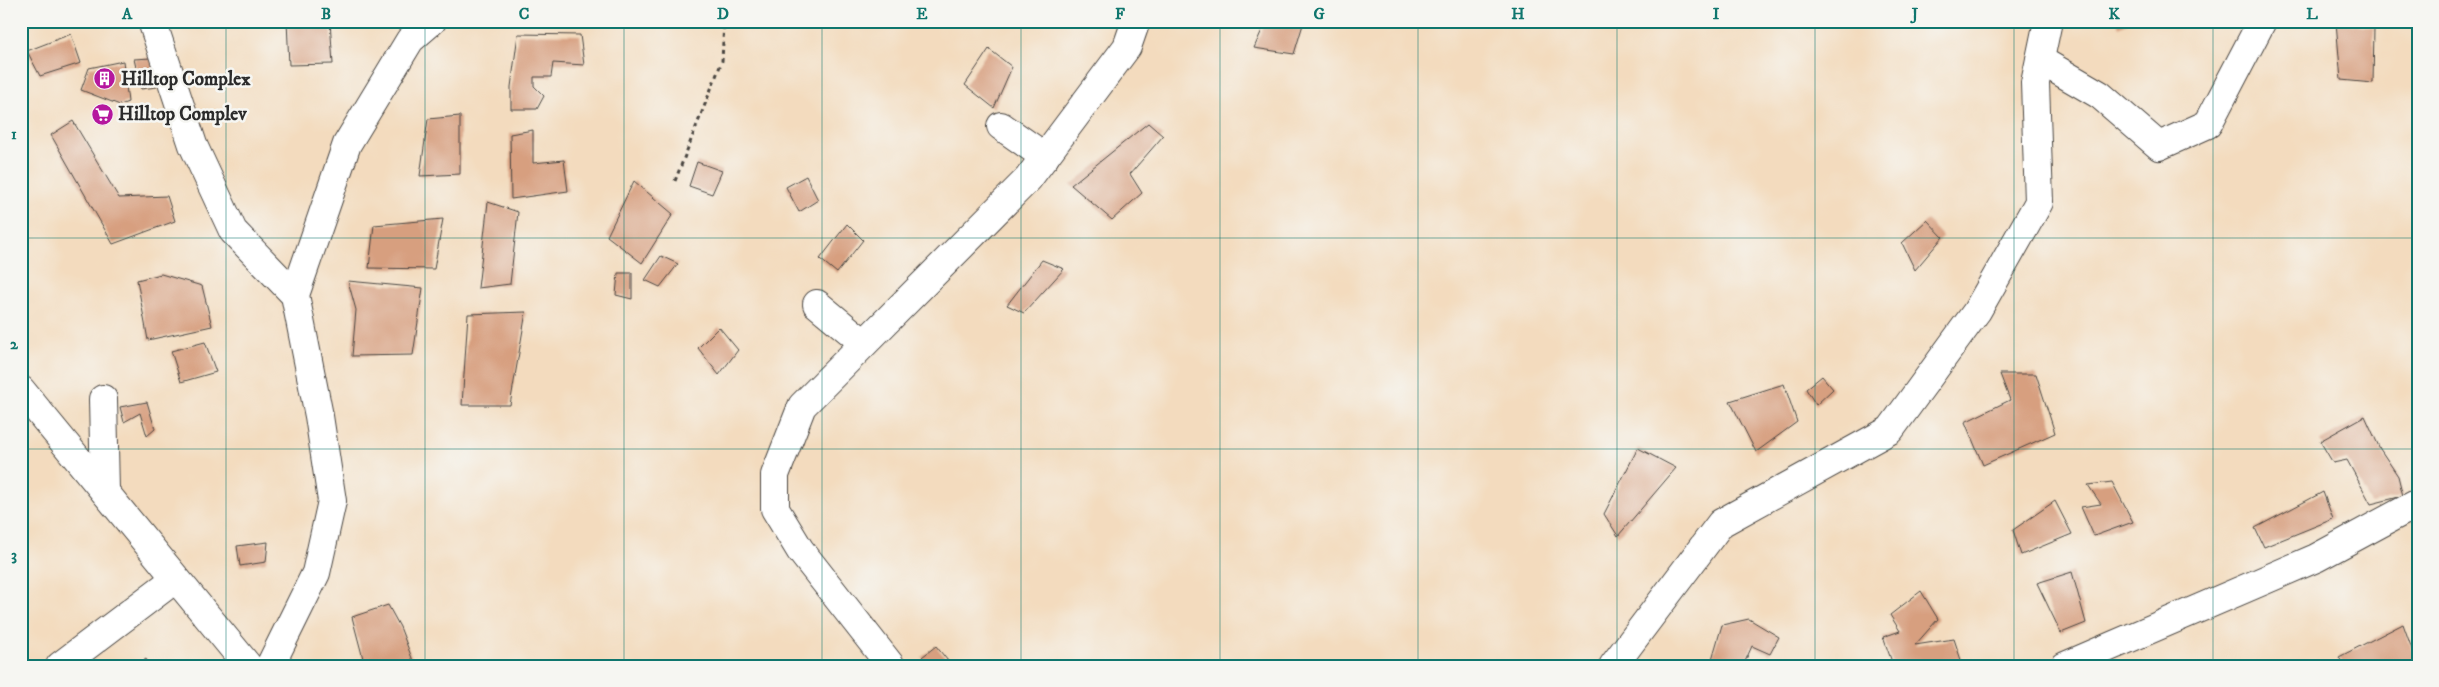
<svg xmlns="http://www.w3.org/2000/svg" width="2439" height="687" viewBox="0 0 2439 687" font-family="'IM FELL DW Pica',serif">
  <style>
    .building { fill: #d79f7f }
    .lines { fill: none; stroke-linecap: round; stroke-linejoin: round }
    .minor-casing { stroke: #494541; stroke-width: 30 }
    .path { stroke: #494541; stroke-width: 3; stroke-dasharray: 4 4; stroke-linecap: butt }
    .minor { stroke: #fff; stroke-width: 28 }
    .grid { fill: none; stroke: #0f766e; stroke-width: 1; stroke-opacity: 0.55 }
    .labels { text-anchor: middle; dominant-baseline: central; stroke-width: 5; stroke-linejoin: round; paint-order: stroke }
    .poi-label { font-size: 19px; font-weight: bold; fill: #2b2b2b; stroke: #f6f6f2; text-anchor: start }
    .neatline { fill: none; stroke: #0f766e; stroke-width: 2 }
    .grid-label { font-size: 16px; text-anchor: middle; font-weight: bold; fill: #0f766e }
  </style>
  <rect width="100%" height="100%" fill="#f6f6f2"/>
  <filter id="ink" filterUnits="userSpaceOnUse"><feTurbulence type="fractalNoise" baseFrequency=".02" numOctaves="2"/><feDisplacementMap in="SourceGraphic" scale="10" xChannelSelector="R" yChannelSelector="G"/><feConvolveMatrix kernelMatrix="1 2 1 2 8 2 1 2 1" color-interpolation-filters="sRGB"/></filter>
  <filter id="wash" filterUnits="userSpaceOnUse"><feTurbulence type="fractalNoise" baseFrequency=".0096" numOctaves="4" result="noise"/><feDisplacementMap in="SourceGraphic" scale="20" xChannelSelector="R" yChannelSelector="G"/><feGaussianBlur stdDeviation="1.12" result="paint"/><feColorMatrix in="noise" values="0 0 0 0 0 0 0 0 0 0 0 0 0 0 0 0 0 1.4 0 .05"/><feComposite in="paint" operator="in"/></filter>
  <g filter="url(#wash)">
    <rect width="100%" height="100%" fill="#f3dbbe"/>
    <g id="blocks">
      <g class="building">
        <polygon points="287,21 330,21 333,64 289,65"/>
        <polygon points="1266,21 1304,21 1294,54 1254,48"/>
        <polygon points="2117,21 2131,21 2119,27"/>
        <polygon points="2336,22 2374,28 2373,83 2341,80"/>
        <polygon points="71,34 81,63 40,76 27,51"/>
        <polygon points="518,34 580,35 584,65 553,63 551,77 534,77 534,86 544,96 537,109 511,109 511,87"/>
        <polygon points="989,49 1012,67 994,108 965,85"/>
        <polygon points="151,58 157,87 141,89 134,59"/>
        <polygon points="123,61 128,102 120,105 81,90 89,68"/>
        <polygon points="460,116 460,174 420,176 428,119"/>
        <polygon points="73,121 119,198 167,196 175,221 113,244 51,135"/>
        <polygon points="1148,123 1163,136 1130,174 1142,193 1112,220 1071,185"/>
        <polygon points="533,130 533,163 564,160 568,191 511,199 510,134"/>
        <polygon points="697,162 722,171 712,194 689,186"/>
        <polygon points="806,176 818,200 799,212 786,187"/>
        <polygon points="634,181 673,214 642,263 607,236"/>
        <polygon points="488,202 518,212 510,284 478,288"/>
        <polygon points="443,219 434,269 369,268 374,225"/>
        <polygon points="1927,220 1943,237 1915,270 1902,243"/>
        <polygon points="847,224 863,240 837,273 820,259"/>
        <polygon points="661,256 678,264 660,287 645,280"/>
        <polygon points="1042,260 1064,269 1024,313 1007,305"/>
        <polygon points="618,273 632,273 632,299 616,295"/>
        <polygon points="161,274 202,286 212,326 148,340 137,280"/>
        <polygon points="348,281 423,288 413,355 352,356 356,310"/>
        <polygon points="526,312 510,405 462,405 468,314"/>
        <polygon points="719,327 738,350 719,375 698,348"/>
        <polygon points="205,342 216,372 181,382 171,351"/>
        <polygon points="2000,374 2036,374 2055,433 1983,465 1965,422 2010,400"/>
        <polygon points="1822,376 1833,389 1816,405 1806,389"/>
        <polygon points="1784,384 1797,422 1756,452 1730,401"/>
        <polygon points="147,402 155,429 147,436 140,413 124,422 120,407"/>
        <polygon points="2365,416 2380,449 2398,476 2403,496 2371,504 2347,460 2333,463 2320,441"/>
        <polygon points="1638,448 1676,468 1618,536 1604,514"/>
        <polygon points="2112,482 2133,522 2094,536 2081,507 2101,504 2088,485"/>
        <polygon points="2323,492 2333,519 2264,547 2255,528"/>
        <polygon points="2055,501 2072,534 2021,555 2013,530"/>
        <polygon points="268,542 266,562 240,566 237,546"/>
        <polygon points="2072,572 2086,623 2061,633 2037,583"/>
        <polygon points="1921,591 1938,619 1915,645 1954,639 1963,666 1889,666 1892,662 1883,637 1900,631 1890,615"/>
        <polygon points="388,605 400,627 415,666 365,666 352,617"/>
        <polygon points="1749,619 1779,637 1770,654 1752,646 1743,666 1710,666 1722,625"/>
        <polygon points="2403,624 2418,666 2344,666 2339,657"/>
        <polygon points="936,646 952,666 930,666 922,657"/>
        <polygon points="146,659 150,666 135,666"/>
      </g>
    </g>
  </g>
  <g filter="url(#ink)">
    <use href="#blocks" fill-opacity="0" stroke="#494541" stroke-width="1"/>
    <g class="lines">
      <defs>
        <g id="minor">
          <polyline points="152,21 193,145 233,231 295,295"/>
          <polyline points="2040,60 2100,95 2159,146 2208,124 2262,21"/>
          <polyline points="1001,126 1045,157"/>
          <polyline points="817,304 864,343"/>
          <polyline points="21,390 248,666"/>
          <polyline points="103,399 105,492"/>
          <polyline points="60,666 175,579"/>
          <polyline points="270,666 316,573 332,501 319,416 295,295 347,144 410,40 432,21"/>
          <polyline points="891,666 800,550 775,509 775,475 802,406 1028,179 1127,47 1136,21"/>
          <polyline points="1613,666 1721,523 1890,430 1977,311 2039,202 2035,83 2048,21"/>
          <polyline points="2065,666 2316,558 2418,503"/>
        </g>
      </defs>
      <use href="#minor" class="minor-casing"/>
      <polyline class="path" points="675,181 722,61 724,21"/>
      <use href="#minor" class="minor"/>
    </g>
  </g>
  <path class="grid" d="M 226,21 L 226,666M 425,21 L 425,666M 624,21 L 624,666M 822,21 L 822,666M 1021,21 L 1021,666M 1220,21 L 1220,666M 1418,21 L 1418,666M 1617,21 L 1617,666M 1815,21 L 1815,666M 2014,21 L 2014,666M 2213,21 L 2213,666M 21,238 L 2418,238M 21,449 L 2418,449"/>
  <defs>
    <symbol id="building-disc" viewBox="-11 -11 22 22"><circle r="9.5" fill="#b5179e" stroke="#f6f6f2"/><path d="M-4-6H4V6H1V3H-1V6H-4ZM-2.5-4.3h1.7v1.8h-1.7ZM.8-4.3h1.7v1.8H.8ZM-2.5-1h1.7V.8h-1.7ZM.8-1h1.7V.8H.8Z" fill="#fff"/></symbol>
    <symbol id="supermarket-disc" viewBox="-11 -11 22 22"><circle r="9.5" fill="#b5179e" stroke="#f6f6f2"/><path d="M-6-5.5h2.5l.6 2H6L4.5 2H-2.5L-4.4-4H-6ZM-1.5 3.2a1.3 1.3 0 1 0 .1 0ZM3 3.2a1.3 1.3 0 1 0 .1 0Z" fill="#fff"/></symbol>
  </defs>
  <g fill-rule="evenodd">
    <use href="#building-disc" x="92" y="66" width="25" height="25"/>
    <use href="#supermarket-disc" x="90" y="102" width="25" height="25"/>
  </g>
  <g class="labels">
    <g class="poi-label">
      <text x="121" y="79">Hilltop Complex</text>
      <text x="118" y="114">Hilltop Complev</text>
    </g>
  </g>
  <rect width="2439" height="687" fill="none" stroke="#f6f6f2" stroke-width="55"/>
  <rect x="28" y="28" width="2384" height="632" class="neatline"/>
  <g class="grid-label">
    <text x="127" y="19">A</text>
    <text x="326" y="19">B</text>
    <text x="524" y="19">C</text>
    <text x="723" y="19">D</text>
    <text x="922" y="19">E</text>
    <text x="1120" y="19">F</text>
    <text x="1319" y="19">G</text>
    <text x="1518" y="19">H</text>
    <text x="1716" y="19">I</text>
    <text x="1915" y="19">J</text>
    <text x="2114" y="19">K</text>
    <text x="2312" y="19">L</text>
    <text x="14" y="139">1</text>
    <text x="14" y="349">2</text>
    <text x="14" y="560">3</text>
  </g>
</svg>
